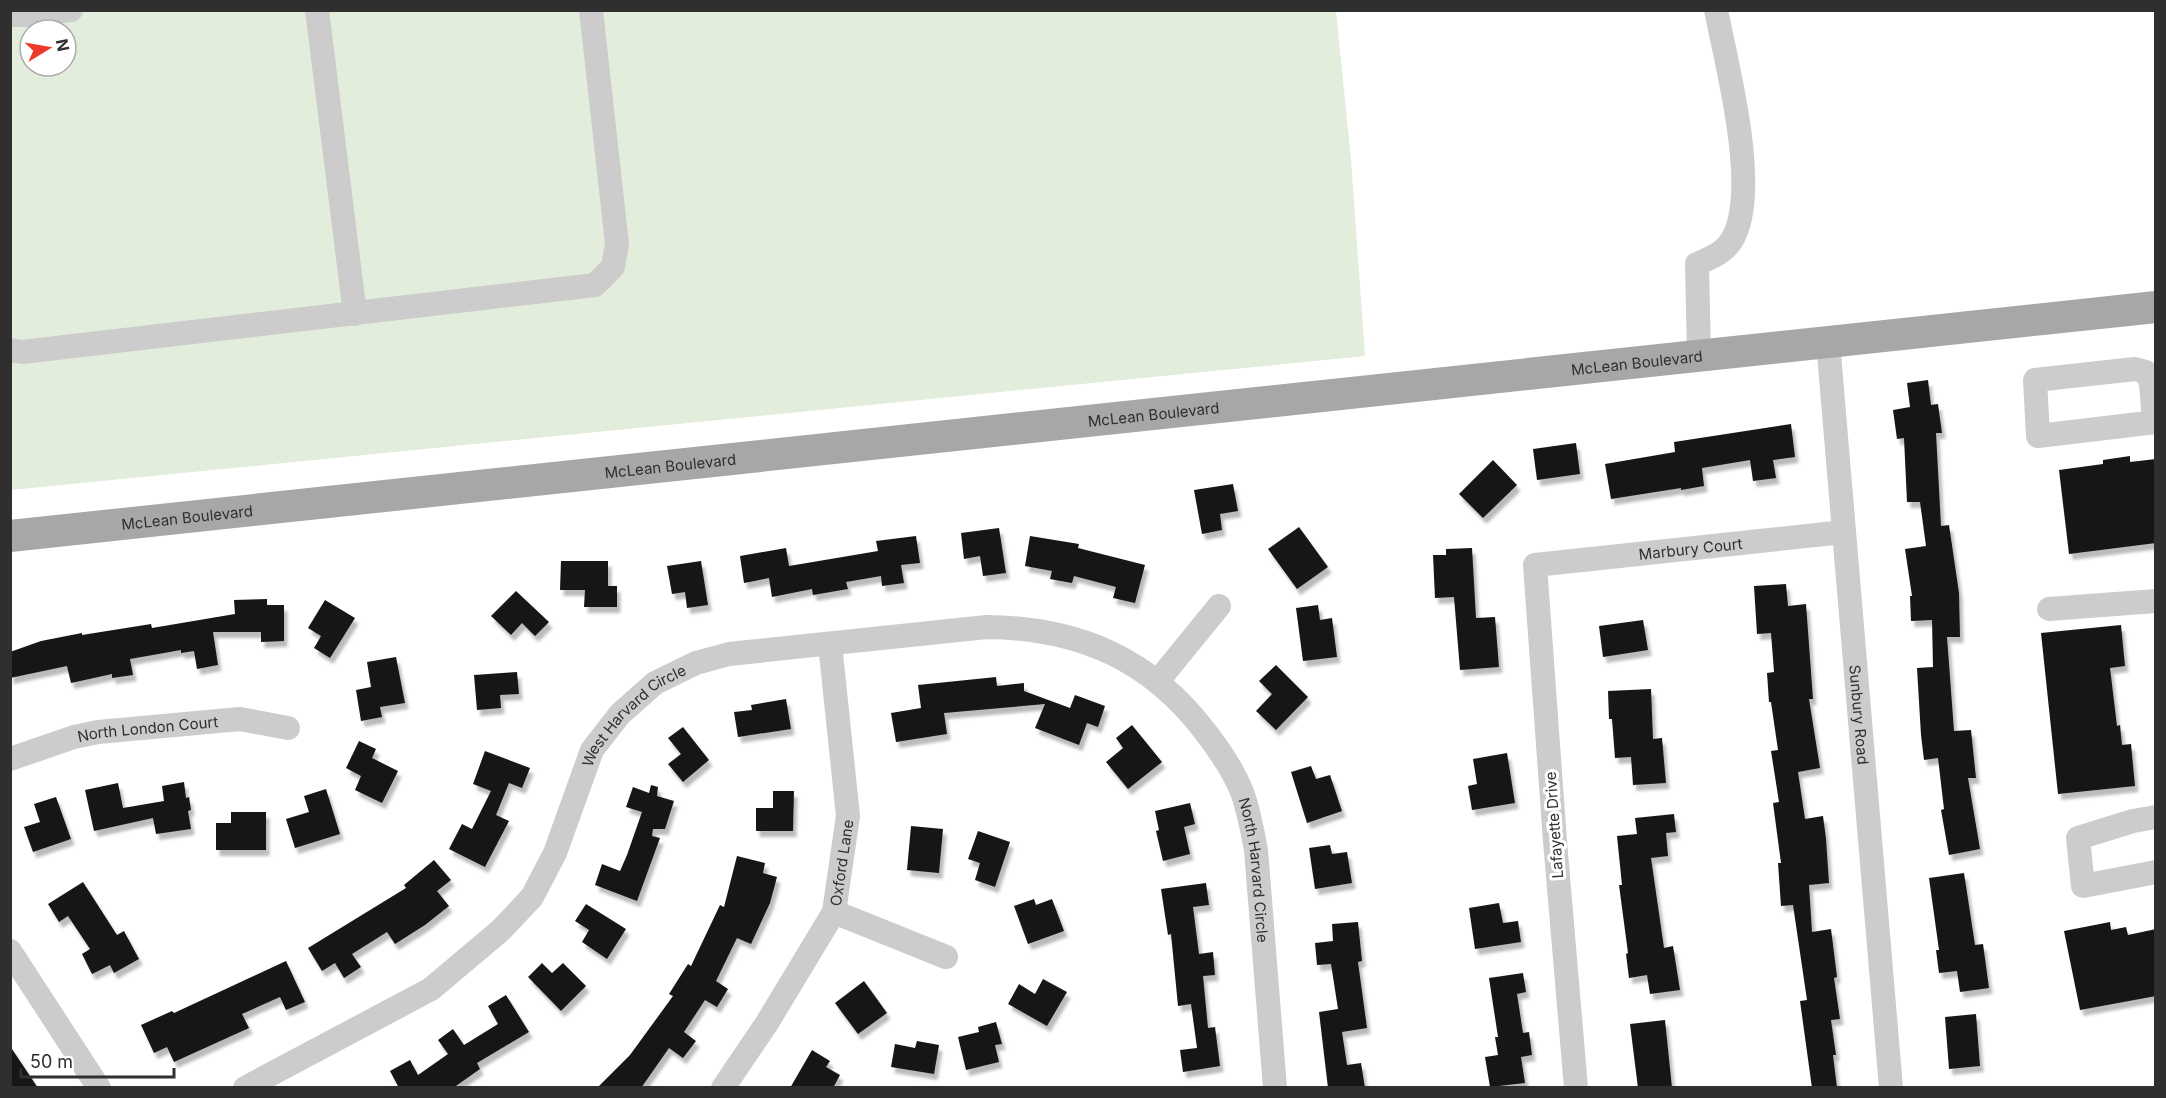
<svg xmlns="http://www.w3.org/2000/svg" width="2166" height="1098" viewBox="0 0 2166 1098" font-family="Inter,sans-serif">
  <style>
    .green { fill: #e3eddc; fill-rule: evenodd }
    .building { fill: #161616; filter: url(#shadow) }
    .lines { fill: none; stroke-linecap: round; stroke-linejoin: round }
    .minor { stroke: #ccc; stroke-width: 24 }
    .major { stroke: #a7a7a7; stroke-width: 32 }
    .labels { text-anchor: middle; dominant-baseline: central; stroke-width: 6; stroke-linejoin: round; paint-order: stroke }
    .street-label { font-size: 15px; fill: #2f2f2f; stroke: #fff }
  </style>
  <defs>
    <filter id="shadow"><feDropShadow dx="3.5" dy="6" stdDeviation="1.5" flood-color="#0004"/></filter>
  </defs>
  <rect width="100%" height="100%" fill="#fff"/>
  <path class="green" d="M 11,11 L 1336,11 L 1351,160 L 1365,356 L 11,490 ZM 30,30 L 66,30 L 66,66 L 30,66 Z"/>
  <g class="building">
    <polygon points="1928,380 1931,405 1938,404 1942,433 1936,433 1941,526 1949,525 1959,593 1960,637 1947,637 1954,731 1971,730 1976,778 1968,778 1980,849 1949,855 1941,810 1944,809 1938,758 1924,760 1921,735 1917,668 1933,667 1932,620 1911,621 1910,596 1912,596 1905,549 1926,546 1920,502 1907,502 1904,438 1897,439 1893,410 1910,407 1907,383"/>
    <polygon points="1791,424 1795,457 1773,460 1776,478 1753,481 1750,460 1702,468 1704,486 1681,490 1681,488 1611,499 1605,464 1675,452 1674,442"/>
    <polygon points="1576,443 1580,474 1537,480 1533,449"/>
    <polygon points="2130,456 2130,462 2156,459 2156,543 2069,554 2059,470 2103,464 2103,460"/>
    <polygon points="1493,460 1517,485 1483,518 1459,494"/>
    <polygon points="1233,484 1238,511 1220,514 1222,530 1202,534 1194,490"/>
    <polygon points="1299,527 1328,567 1297,589 1268,549"/>
    <polygon points="999,528 1006,573 983,576 980,556 964,559 961,533"/>
    <polygon points="916,536 920,563 901,565 904,583 882,586 881,576 846,582 848,589 813,595 812,589 772,597 769,578 744,583 740,556 786,548 789,566 878,551 876,541"/>
    <polygon points="1030,536 1079,544 1078,548 1145,565 1135,603 1113,598 1116,587 1074,576 1072,583 1050,579 1052,571 1025,566"/>
    <polygon points="1472,548 1476,618 1495,617 1499,667 1460,670 1454,597 1435,598 1433,555 1446,555 1446,549"/>
    <polygon points="561,561 608,561 608,586 617,586 617,607 584,607 585,590 560,590"/>
    <polygon points="701,561 708,605 687,608 685,592 672,594 667,566"/>
    <polygon points="1786,584 1788,606 1806,604 1813,699 1809,699 1820,768 1798,772 1805,819 1823,816 1826,839 1829,883 1809,885 1812,932 1831,929 1837,977 1834,978 1840,1019 1831,1020 1836,1055 1833,1055 1837,1088 1812,1088 1800,1001 1807,1000 1793,905 1781,906 1778,863 1781,863 1773,803 1779,802 1771,751 1778,750 1771,702 1769,702 1767,673 1774,672 1771,633 1757,634 1754,586"/>
    <polygon points="516,591 549,622 535,636 522,623 511,635 491,616"/>
    <polygon points="267,599 267,605 284,605 284,641 261,642 261,632 213,632 218,665 197,669 194,651 181,653 181,650 130,659 133,675 112,678 112,674 71,683 67,666 10,678 10,652 41,641 82,633 82,635 151,624 152,628 235,614 234,600"/>
    <polygon points="325,600 355,618 330,658 314,648 321,636 308,628"/>
    <polygon points="1318,605 1320,620 1332,618 1337,657 1303,661 1296,608"/>
    <polygon points="1643,620 1648,650 1603,657 1599,626"/>
    <polygon points="2121,625 2125,666 2110,668 2117,726 2120,725 2122,745 2131,744 2135,786 2058,794 2041,633"/>
    <polygon points="396,657 405,703 380,707 382,717 361,721 356,690 371,687 367,662"/>
    <polygon points="1276,665 1308,697 1276,730 1256,711 1272,694 1259,681"/>
    <polygon points="517,672 519,694 500,695 501,708 477,710 474,675"/>
    <polygon points="996,677 997,686 1024,683 1024,691 1070,708 1075,695 1105,706 1098,727 1087,723 1079,745 1035,728 1045,704 944,713 947,734 896,742 891,713 921,708 918,685"/>
    <polygon points="1651,689 1653,739 1662,738 1666,783 1633,785 1631,757 1615,758 1612,719 1609,719 1608,691"/>
    <polygon points="786,699 791,729 738,737 734,712 752,710 751,705"/>
    <polygon points="1132,725 1162,762 1128,789 1106,762 1123,748 1116,738"/>
    <polygon points="683,727 709,760 683,782 668,764 681,754 668,738"/>
    <polygon points="359,741 376,749 372,758 398,771 382,803 355,790 361,776 346,768"/>
    <polygon points="485,751 530,768 522,788 509,783 496,815 509,821 485,867 449,849 462,824 472,829 491,791 473,784"/>
    <polygon points="1507,753 1515,803 1472,810 1468,786 1477,784 1473,759"/>
    <polygon points="1311,766 1316,779 1330,775 1342,811 1307,823 1291,772"/>
    <polygon points="184,782 186,798 189,797 191,810 188,811 191,829 156,834 153,818 94,831 85,790 118,783 123,808 164,801 162,786"/>
    <polygon points="651,785 658,787 657,796 674,801 665,829 653,829 652,836 660,838 637,901 595,885 602,864 620,871 627,855 642,812 626,807 633,787 649,793"/>
    <polygon points="326,789 340,834 295,848 286,819 309,812 304,796"/>
    <polygon points="773,791 794,791 793,831 756,831 756,808 773,808"/>
    <polygon points="56,797 71,839 33,852 24,827 40,822 34,804"/>
    <polygon points="1190,803 1195,824 1184,827 1190,854 1163,861 1156,831 1159,830 1155,811"/>
    <polygon points="231,812 266,812 266,850 216,850 216,823 231,823"/>
    <polygon points="1674,814 1676,832 1666,833 1668,856 1651,858 1664,948 1673,946 1680,990 1650,994 1647,975 1629,978 1626,954 1628,953 1619,885 1622,885 1617,836 1637,834 1635,818"/>
    <polygon points="911,826 943,829 939,873 907,870"/>
    <polygon points="978,831 1010,842 995,887 975,880 980,863 968,859"/>
    <polygon points="1330,845 1332,854 1347,852 1352,883 1315,889 1309,848"/>
    <polygon points="737,856 765,863 763,873 777,877 770,903 751,944 737,938 716,981 728,989 717,1007 705,1000 684,1032 696,1041 683,1058 669,1048 641,1088 597,1088 630,1055 673,996 669,994 688,964 691,966 720,905 724,907"/>
    <polygon points="434,860 451,880 437,891 449,906 425,925 395,944 387,932 352,954 361,967 344,978 335,963 322,971 308,948 406,888 404,885"/>
    <polygon points="1964,873 1975,945 1983,944 1989,988 1960,992 1957,971 1939,973 1936,950 1939,950 1929,878"/>
    <polygon points="83,882 117,935 124,931 139,959 114,973 110,965 92,974 82,954 90,949 68,916 59,922 48,904"/>
    <polygon points="1206,883 1209,905 1193,907 1199,954 1213,952 1215,975 1203,976 1208,1028 1215,1027 1220,1066 1183,1072 1180,1050 1197,1048 1191,1004 1178,1006 1171,934 1168,935 1161,889"/>
    <polygon points="1034,899 1036,905 1052,899 1064,931 1028,944 1014,906"/>
    <polygon points="1499,903 1503,923 1518,921 1521,942 1475,949 1469,908"/>
    <polygon points="586,904 626,929 607,959 582,942 589,930 575,921"/>
    <polygon points="1358,922 1362,961 1358,962 1367,1028 1342,1032 1347,1065 1361,1063 1365,1088 1328,1088 1319,1012 1338,1009 1331,964 1317,965 1315,943 1333,941 1332,924"/>
    <polygon points="2110,922 2111,930 2126,927 2128,935 2156,929 2156,996 2080,1010 2064,931"/>
    <polygon points="286,961 305,1002 286,1010 280,997 242,1014 249,1028 174,1062 167,1047 154,1053 141,1025 172,1011 174,1013"/>
    <polygon points="542,963 552,973 563,963 586,986 561,1011 528,977"/>
    <polygon points="1523,973 1526,992 1517,994 1523,1033 1529,1032 1532,1055 1521,1057 1525,1083 1490,1087 1485,1057 1498,1055 1495,1037 1498,1037 1489,978"/>
    <polygon points="1043,979 1067,992 1047,1026 1008,1004 1019,984 1035,994"/>
    <polygon points="864,981 887,1013 858,1034 835,1003"/>
    <polygon points="506,995 529,1032 477,1063 480,1069 453,1088 399,1088 390,1071 410,1060 418,1075 448,1054 438,1040 453,1029 464,1045 498,1024 488,1006"/>
    <polygon points="1976,1014 1980,1066 1949,1069 1945,1017"/>
    <polygon points="1665,1020 1672,1088 1638,1088 1630,1024"/>
    <polygon points="996,1022 1002,1044 995,1045 999,1062 966,1070 958,1037 979,1032 978,1027"/>
    <polygon points="917,1041 939,1045 934,1074 891,1067 895,1044 915,1048"/>
    <polygon points="10,1046 38,1088 10,1088"/>
    <polygon points="812,1050 830,1061 826,1067 840,1075 833,1088 790,1088"/>
  </g>
  <g class="lines">
    <g class="minor">
      <polyline points="317,10 355,314"/>
      <polyline points="10,15 39,15 71,10"/>
      <path id="s1" d="M 1828,342 L 1891,1088"/>
      <polyline points="10,350 22,352 595,285 613,267 617,244 591,10"/>
      <path d="M 1699,356 L 1697,264 C 1713,257 1728,251 1735,234 C 1758,182 1727,66 1716,10"/>
      <polyline points="2154,422 2151,383 2146,372 2135,369 2035,380 2038,436 2156,422"/>
      <polyline points="2049,609 2156,601"/>
      <polyline points="1158,681 1219,606"/>
      <path id="s2" d="M 10,759 L 74,737 L 98,732 L 240,719 L 288,728"/>
      <polyline points="2156,817 2133,821 2078,838 2083,886 2156,872"/>
      <polyline points="834,912 946,957"/>
      <polyline points="10,951 99,1088"/>
      <path id="s3" d="M 245,1088 L 431,989 L 501,930 L 532,897 L 555,853 L 592,750 L 620,714 L 655,683 L 696,663 L 729,654 L 987,627 C 1079,628 1151,659 1207,734 C 1220,751 1234,772 1242,792 C 1249,811 1252,830 1256,850 L 1275,1088"/>
      <path id="s4" d="M 723,1088 L 767,1023 L 834,912 L 848,816 L 830,644"/>
      <path id="s5" d="M 1576,1088 L 1555,841 L 1535,565 L 1844,532"/>
    </g>
    <path class="major" id="s6" d="M 10,536 L 2156,307"/>
  </g>
  <g class="labels">
    <g class="street-label">
      <text stroke="none"><textPath href="#s6" startOffset="1636">McLean Boulevard</textPath></text>
      <text stroke="none"><textPath href="#s6" startOffset="1150">McLean Boulevard</textPath></text>
      <text stroke="none"><textPath href="#s6" startOffset="664">McLean Boulevard</textPath></text>
      <text stroke="none"><textPath href="#s6" startOffset="178">McLean Boulevard</textPath></text>
      <text stroke="none"><textPath href="#s5" startOffset="681">Marbury Court</textPath></text>
      <text stroke="none"><textPath href="#s1" startOffset="374">Sunbury Road</textPath></text>
      <text stroke="none"><textPath href="#s3" startOffset="561">West Harvard Circle</textPath></text>
      <text stroke="none"><textPath href="#s2" startOffset="142">North London Court</textPath></text>
      <text transform="translate(1554 825) rotate(-94)">Lafayette Drive</text>
      <text stroke="none"><textPath href="#s4" startOffset="258">Oxford Lane</textPath></text>
      <text stroke="none"><textPath href="#s3" startOffset="1340">North Harvard Circle</textPath></text>
    </g>
  </g>
  <rect width="2166" height="1098" fill="none" stroke="#2f2f2f" stroke-width="24"/>
  <g transform="translate(48 48) rotate(79)"><circle r="28" fill="#ffffff" stroke="#acacac" stroke-width="1.5"/>
  <path d="M0-4.5L10 22L0 15L-10 22Z" fill="#ed392a"/>
  <text y="-9" font-size="16" font-weight="bold" text-anchor="middle" fill="#2f2f2f">N</text>
  </g>
  <path d="M21 1068v9h153v-9" fill="none" stroke="#2f2f2f" stroke-width="3"/>
  <text x="30" y="1068" font-size="18" fill="#2f2f2f" stroke="#ffffff" stroke-width="4.5" paint-order="stroke">50 m</text>
</svg>
